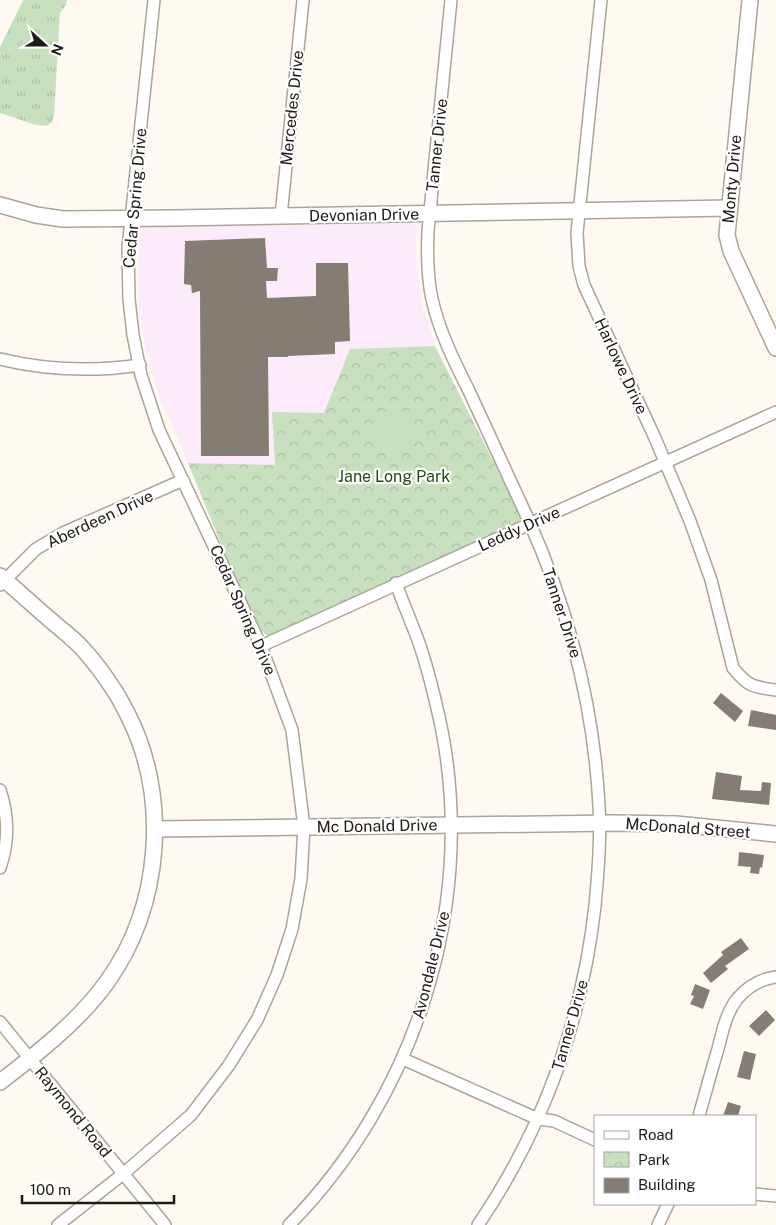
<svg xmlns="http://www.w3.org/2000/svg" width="776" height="1225" viewBox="0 0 776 1225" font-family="'Public Sans',sans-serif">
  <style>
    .education { fill: #fdeafa }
    .grass { fill: url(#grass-tufts) }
    .park { fill: url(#park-crowns) }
    .pitch { fill: #c7e1bf }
    .building { fill: #857c73 }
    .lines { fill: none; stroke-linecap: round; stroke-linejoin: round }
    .minor-casing { stroke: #aba499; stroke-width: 14 }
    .tertiary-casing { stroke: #aba499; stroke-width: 18 }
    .minor { stroke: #fff; stroke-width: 11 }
    .tertiary { stroke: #fff; stroke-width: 15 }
    .labels { text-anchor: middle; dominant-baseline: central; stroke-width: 4.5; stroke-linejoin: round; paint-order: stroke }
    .street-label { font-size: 16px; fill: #1e1b17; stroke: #fff }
    .park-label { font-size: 16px; fill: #244a16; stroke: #fff }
  </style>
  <defs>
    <pattern id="grass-tufts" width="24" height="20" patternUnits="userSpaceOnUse" patternTransform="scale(1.25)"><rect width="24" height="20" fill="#c7e1bf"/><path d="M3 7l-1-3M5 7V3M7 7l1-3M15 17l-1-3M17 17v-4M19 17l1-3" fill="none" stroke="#aac0a3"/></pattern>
    <pattern id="park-crowns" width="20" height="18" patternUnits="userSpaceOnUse" patternTransform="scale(1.25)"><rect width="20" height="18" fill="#c7e1bf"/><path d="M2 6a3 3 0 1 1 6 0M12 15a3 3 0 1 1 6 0" fill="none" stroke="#aac0a3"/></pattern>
  </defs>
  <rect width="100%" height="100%" fill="#fefaf3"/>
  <polygon class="education" points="414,223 417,226 416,256 422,304 435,346 350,349 324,413 275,465 188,463 172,423 161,403 145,347 139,305 138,266 141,231 144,227"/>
  <polygon class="grass" points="23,0 67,0 66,5 60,13 54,116 52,122 47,126 36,125 0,113 0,47"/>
  <polygon class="park" points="435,346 519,512 521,520 515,526 272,635 266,635 261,630 237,583 188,463 275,465 272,412 324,413 350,349"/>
  <polygon class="pitch" points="410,411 410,446 374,447 374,412"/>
  <g class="building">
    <polygon points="265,238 267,268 278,268 277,281 266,281 267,298 316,296 316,263 348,263 350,341 335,342 335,354 288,356 288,357 268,357 269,456 201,456 200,291 192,293 191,285 184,284 185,241"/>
    <polygon points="721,693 743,711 735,722 713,703"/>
    <polygon points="751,710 776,715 776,730 748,726"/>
    <polygon points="716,772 742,776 740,790 761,791 762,782 771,783 769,805 712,799"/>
    <polygon points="739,852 764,855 762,868 760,867 759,874 750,873 751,867 738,866"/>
    <polygon points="741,938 749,949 725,966 728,969 711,983 703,973 723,955 721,952"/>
    <polygon points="695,984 710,990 703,1009 690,1004 694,996 691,995"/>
    <polygon points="766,1010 775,1020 759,1036 749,1026"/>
    <polygon points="744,1051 756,1054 750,1080 737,1077"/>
    <polygon points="728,1102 741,1106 738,1116 723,1116"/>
  </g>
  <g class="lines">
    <defs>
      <g id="minor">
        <path d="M 451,0 L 428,231 C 427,254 427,276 432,299 C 439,331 454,361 469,391 C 489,435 509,477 529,521 C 569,611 594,707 599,806 C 601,839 598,873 595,906 C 582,1021 543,1129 478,1225"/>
        <path d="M 601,0 L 577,233 L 579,266 L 584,285 L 655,438 L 690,521 L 711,580 L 733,668 C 747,685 751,687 776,690"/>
        <polyline points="281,216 303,0"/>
        <path d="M 0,359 C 46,370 93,372 140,365"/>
        <polyline points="0,585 36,549 63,533 183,480"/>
        <polyline points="261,646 776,412"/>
        <path d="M 0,790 C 9,817 9,842 0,868"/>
        <polyline points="0,1022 165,1225"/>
        <polyline points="403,1059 538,1119 554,1121 595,1140"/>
        <path d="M 699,1116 C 705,1094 711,1072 718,1049 C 722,1033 726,1013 737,999 C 747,987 760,979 776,977"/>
        <polyline points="755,1194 776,1196"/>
        <polyline points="58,1225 123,1174 191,1115 229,1065 257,1020 277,975 292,929 301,879 304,827 292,730 261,646 159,430 141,375 133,335 129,299 128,248 154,0"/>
        <path d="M 289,1225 C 415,1097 476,908 442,731 C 436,702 429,672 419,643 C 412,623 403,604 396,583"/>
        <polyline points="658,1225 668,1204"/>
      </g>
      <g id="tertiary">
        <polyline points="750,0 727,235 731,251 776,348"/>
        <polyline points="0,205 36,215 63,219 175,218 729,208"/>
        <path d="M 0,576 C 18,591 36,608 54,623 C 63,631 74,639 82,648 C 94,661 105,676 114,690 C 119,697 123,706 127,713 C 170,796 162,906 107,982 C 79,1021 38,1053 0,1082"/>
        <polyline points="155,829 614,823 676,824 776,834"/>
      </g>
    </defs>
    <use href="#minor" class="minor-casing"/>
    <use href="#tertiary" class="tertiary-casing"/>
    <use href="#minor" class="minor"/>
    <use href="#tertiary" class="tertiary"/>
  </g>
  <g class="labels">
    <g class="street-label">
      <text transform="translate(292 108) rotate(-84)">Mercedes Drive</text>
      <text transform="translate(437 145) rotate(-84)">Tanner Drive</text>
      <text transform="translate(732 179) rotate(-85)">Monty Drive</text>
      <text transform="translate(135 198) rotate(-85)">Cedar Spring Drive</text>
      <text transform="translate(364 215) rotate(-1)">Devonian Drive</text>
      <text transform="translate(621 366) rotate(65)">Harlowe Drive</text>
      <text transform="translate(100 519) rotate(-25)">Aberdeen Drive</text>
      <text transform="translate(519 529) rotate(-24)">Leddy Drive</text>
      <text transform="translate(243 610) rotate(66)">Cedar Spring Drive</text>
      <text transform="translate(562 613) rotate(72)">Tanner Drive</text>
      <text transform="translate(377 826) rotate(-1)">Mc Donald Drive</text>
      <text transform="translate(688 828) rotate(4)">McDonald Street</text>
      <text transform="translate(431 965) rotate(-76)">Avondale Drive</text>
      <text transform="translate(570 1025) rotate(-74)">Tanner Drive</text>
      <text transform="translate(73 1112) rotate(51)">Raymond Road</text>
    </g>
    <g class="park-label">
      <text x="394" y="476">Jane Long Park</text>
    </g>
  </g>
  <rect x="594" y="1115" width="162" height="90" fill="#ffffff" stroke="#a5a4a2"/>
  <rect x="604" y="1131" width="25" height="8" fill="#ffffff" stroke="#a5a4a2"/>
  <text x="638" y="1140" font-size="15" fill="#1e1b17">Road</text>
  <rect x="604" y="1152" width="25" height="15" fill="url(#park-crowns)" stroke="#a5a4a2"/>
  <text x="638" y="1165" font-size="15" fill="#1e1b17">Park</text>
  <rect x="604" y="1178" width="25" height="15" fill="#857c73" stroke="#a5a4a2"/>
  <text x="638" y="1190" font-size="15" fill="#1e1b17">Building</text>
  <g transform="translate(45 45) rotate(111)" stroke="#ffffff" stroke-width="4" paint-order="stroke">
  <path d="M0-4L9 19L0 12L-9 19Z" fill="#1e1b17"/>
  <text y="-8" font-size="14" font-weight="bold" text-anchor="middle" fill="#1e1b17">N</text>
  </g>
  <path d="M22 1195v8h152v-8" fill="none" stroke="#1e1b17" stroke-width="2.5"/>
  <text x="30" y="1195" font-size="15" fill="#1e1b17" stroke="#ffffff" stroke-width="4" paint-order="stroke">100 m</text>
</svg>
